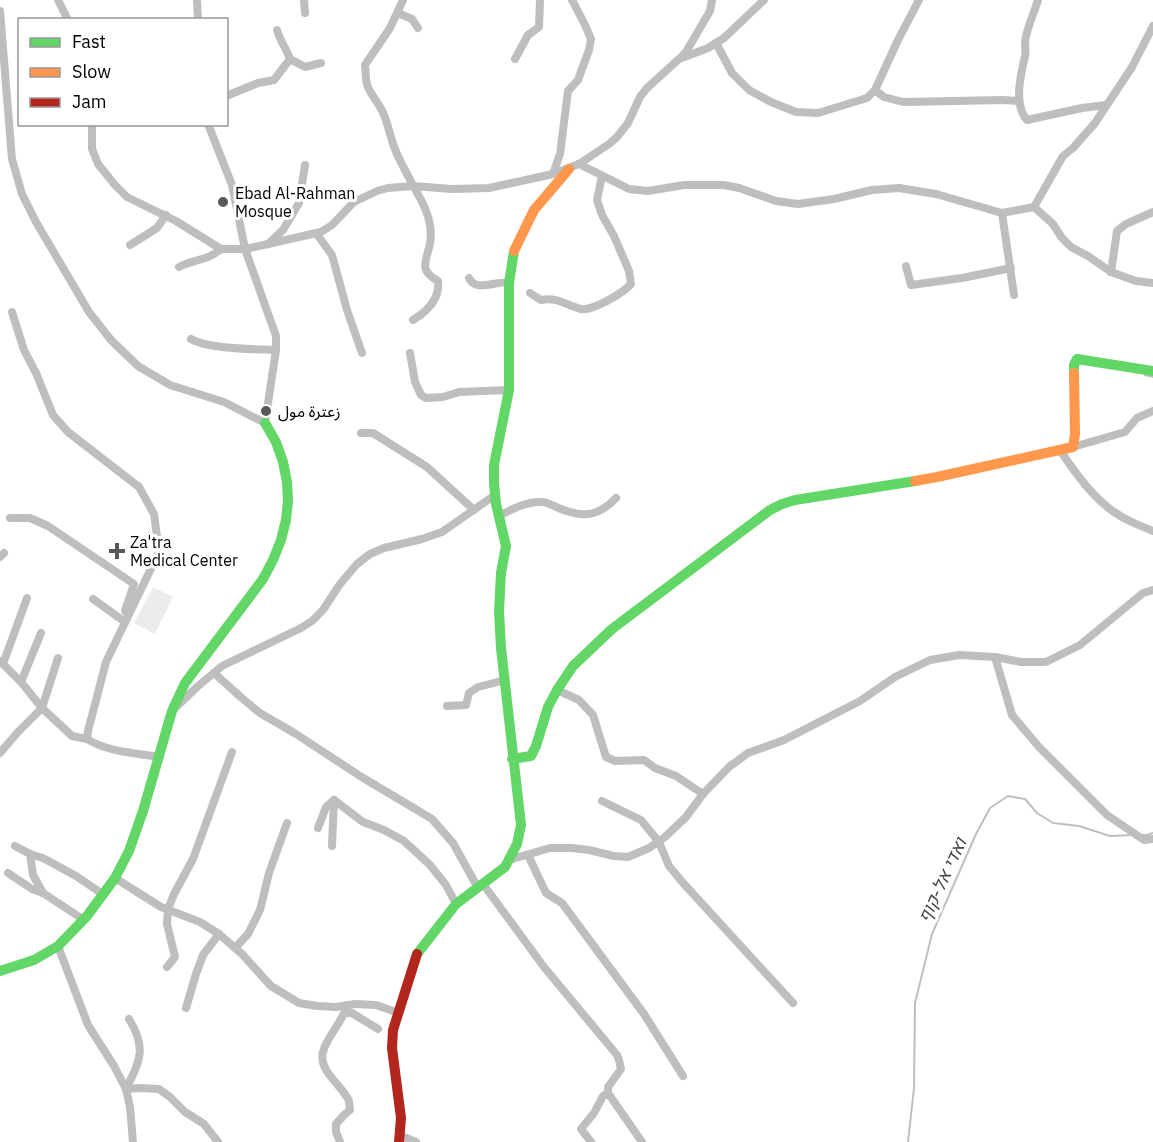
<svg xmlns="http://www.w3.org/2000/svg" width="1153" height="1142" viewBox="0 0 1153 1142" font-family="'IBM Plex Sans','Noto Sans Arabic',Heebo,sans-serif">
  <style>
    .green { fill: #ececec }
    .lines { fill: none; stroke-linecap: round; stroke-linejoin: round }
    .stream { stroke: #bfbfbf; stroke-width: 2 }
    .street { stroke: #bebebe; stroke-width: 8 }
    .fast { stroke: #63d668; stroke-width: 10 }
    .slow { stroke: #ff974d; stroke-width: 10 }
    .jam { stroke: #b3261e; stroke-width: 10 }
    .poi-dot { fill: #595959; stroke: #fff; stroke-width: 2 }
    .labels { text-anchor: middle; dominant-baseline: central; stroke-width: 6; stroke-linejoin: round; paint-order: stroke }
    .poi-label { font-size: 16px; fill: #000; stroke: #fff; text-anchor: start }
    .water-label { font-size: 18px; font-style: italic; fill: #444; stroke: #fff }
  </style>
  <rect width="100%" height="100%" fill="#fff"/>
  <polygon class="green" points="153,587 173,597 155,634 134,623"/>
  <g class="lines">
    <g class="stream">
      <polyline points="1145,375 1153,377"/>
      <polyline points="1141,835 1147,835 1153,833"/>
      <polyline points="908,1142 914,1088 915,1003 932,934 976,834 990,808 1008,796 1025,799 1037,813 1053,823 1079,826 1110,836 1133,835"/>
    </g>
    <g class="street">
      <polyline points="58,0 68,20"/>
      <polyline points="197,0 198,20"/>
      <polyline points="304,0 305,13"/>
      <path d="M 403,0 L 390,28 L 365,65 C 366,72 365,81 368,87 C 372,97 380,104 384,115 C 389,127 391,141 397,154 C 402,165 408,176 414,187 C 418,195 423,202 426,211 C 430,220 432,233 430,243 C 427,261 417,269 438,281 C 440,299 428,311 413,320"/>
      <path d="M 1038,0 C 1034,13 1027,28 1025,41 C 1025,46 1026,51 1025,56 C 1021,74 1013,104 1027,120 L 1082,108 L 1106,105"/>
      <polyline points="0,11 12,159 22,194 36,222 89,312 111,340 138,366 170,385 224,402 265,423 276,350 276,336 245,249 232,185 208,124"/>
      <polyline points="398,13 412,19 418,28"/>
      <path d="M 277,30 C 280,41 286,48 290,59 L 305,67 L 321,63"/>
      <polyline points="716,43 732,73 749,90 771,102 796,112 818,113 867,98 875,90 898,40 919,0"/>
      <polyline points="682,58 708,48 724,38 764,0"/>
      <polyline points="515,59 528,35 539,27 540,0"/>
      <polyline points="875,90 884,97 903,102 1003,100 1019,101"/>
      <polyline points="226,96 258,83 274,80 290,59"/>
      <polyline points="92,124 92,149 98,164 115,185 127,197 176,221 221,249 245,249 268,244 321,232 332,225 354,202 377,191 388,188 413,186 452,189 489,188 553,174 579,164 609,144 617,137 628,123 640,97 647,88 679,59 686,52 710,11 712,0"/>
      <polyline points="579,164 629,189 648,191 684,185 724,185 739,188 776,201 798,204 834,199 872,190 899,188 936,194 1002,213 1034,207 1053,224 1062,238 1071,247 1088,256 1111,272 1136,281 1153,283"/>
      <polyline points="553,174 560,154 568,91 578,80 589,50 591,39 585,25 572,0"/>
      <polyline points="1034,207 1063,156 1073,148 1095,123 1132,67 1153,26"/>
      <polyline points="1002,213 1014,295"/>
      <polyline points="316,233 332,255 347,310 362,353"/>
      <polyline points="268,244 283,230 299,203 305,165"/>
      <polyline points="130,245 157,228 166,215"/>
      <polyline points="906,266 911,285 962,278 1011,268"/>
      <path d="M 179,267 C 195,259 207,261 221,249"/>
      <polyline points="1111,272 1117,231 1126,224 1153,212"/>
      <path d="M 469,278 C 476,293 496,280 509,283"/>
      <path d="M 530,293 L 541,300 C 559,297 565,305 581,309 C 593,311 623,293 631,284 L 629,271 L 614,236 L 602,215 L 597,200 L 602,176"/>
      <path d="M 12,312 L 24,350 L 36,373 L 53,415 L 68,432 L 139,487 L 154,514 L 159,552 L 106,662 L 88,731 L 87,739 C 107,752 136,753 160,757"/>
      <path d="M 191,339 C 208,349 255,349 276,350"/>
      <polyline points="410,353 415,382 421,395 426,398 443,397 459,392 509,390"/>
      <polyline points="361,433 373,433 427,467 474,510"/>
      <polyline points="1073,447 1125,432 1137,418 1153,411"/>
      <path d="M 1060,450 C 1073,470 1091,495 1110,509 C 1123,519 1138,525 1153,531"/>
      <path d="M 499,516 C 512,509 527,501 543,502 C 549,503 556,507 561,509 C 584,518 599,516 616,498"/>
      <polyline points="10,518 30,518 48,526 134,584 125,611 127,613"/>
      <polyline points="0,557 4,553"/>
      <polyline points="93,599 125,622"/>
      <polyline points="995,657 1012,715 1039,747 1107,815 1144,840 1153,839"/>
      <polyline points="0,661 21,682 42,708 72,736 87,739"/>
      <polyline points="3,664 27,598"/>
      <polyline points="214,673 243,699 260,713 296,734 360,776 432,819 453,843 478,888"/>
      <polyline points="21,682 41,633"/>
      <polyline points="557,690 579,700 593,715 606,757 615,761 644,760 655,768 676,776 703,794"/>
      <polyline points="447,706 466,705 469,693 478,687 505,680"/>
      <polyline points="175,708 197,687 222,666 301,628 312,621 323,610 340,584 357,564 370,554 384,548 422,539 442,532 495,495"/>
      <polyline points="0,753 18,732 42,708 58,658"/>
      <polyline points="334,800 363,822 384,830 404,841 430,865 446,885 456,904"/>
      <polyline points="602,801 641,820 659,842 669,866 684,884 793,1003"/>
      <polyline points="318,828 326,807 334,800"/>
      <polyline points="15,846 30,854 43,858 76,876 104,895"/>
      <polyline points="332,846 334,800"/>
      <polyline points="30,854 33,875 43,893"/>
      <polyline points="528,855 546,893 562,903 644,1014 683,1076"/>
      <polyline points="509,860 550,848 572,848 589,850 614,856 628,857 649,848 665,837 686,817 703,794 729,767 748,753 784,740 860,701 895,677 930,660 959,655 995,657 1021,662 1046,662 1080,645 1143,593 1153,590"/>
      <polyline points="8,873 32,889 43,893 84,920"/>
      <polyline points="115,878 161,907 200,922 219,934 242,954 271,986 299,1003 317,1006 336,1007 355,1004 376,1005 399,1013"/>
      <polyline points="483,884 544,967 617,1055 619,1060 621,1069 608,1087 608,1093 642,1142"/>
      <polyline points="58,946 88,1025 114,1066 126,1089 130,1107 133,1142"/>
      <polyline points="235,948 248,934 260,910 269,873 287,823"/>
      <polyline points="167,967 175,957 167,924 168,909 174,894 193,859 232,752"/>
      <polyline points="186,1008 196,974 203,955 219,934"/>
      <polyline points="345,1013 352,1013 378,1029"/>
      <polyline points="126,1089 139,1088 159,1089 170,1097 185,1112 204,1124 218,1142"/>
      <path d="M 126,1089 C 140,1061 147,1048 129,1019"/>
      <polyline points="399,1135 416,1142"/>
      <path d="M 340,1142 L 336,1132 L 336,1124 L 344,1115 L 350,1110 C 350,1109 349,1102 349,1101 C 342,1085 318,1071 323,1052 C 327,1036 343,1022 347,1005"/>
      <polyline points="591,1142 581,1129 594,1113 603,1096 608,1093"/>
    </g>
    <g class="fast">
      <polyline points="1074,373 1074,365 1077,359 1153,371"/>
      <polyline points="512,759 531,756 536,746 548,707 557,690 573,666 612,629 770,510 782,504 795,500 915,481"/>
      <polyline points="417,954 456,904 505,867 517,844 521,825 501,648 499,611 501,573 506,546 496,504 494,483 494,465 509,390 509,283 514,251"/>
      <polyline points="0,971 34,960 58,946 87,916 115,878 129,851 143,811 172,711 185,683 263,579 273,560 281,540 286,520 288,501 287,482 283,462 276,442 265,423"/>
    </g>
    <g class="slow">
      <polyline points="514,251 534,210 569,169"/>
      <polyline points="915,481 937,477 1073,447 1075,434 1074,373"/>
    </g>
    <polyline class="jam" points="399,1142 401,1118 392,1048 393,1030 417,954"/>
  </g>
  <g class="poi-dot">
    <circle cx="223" cy="202" r="6"/>
    <circle cx="266" cy="411" r="6"/>
    <path d="M114 542h6v6h6v6h-6v6h-6v-6h-6v-6h6z"/>
  </g>
  <g class="labels">
    <g class="poi-label">
      <text x="235" y="193">Ebad Al-Rahman<tspan x="235" dy="18">Mosque</tspan></text>
      <text x="278" y="411">زعترة مول</text>
      <text x="130" y="542">Za'tra<tspan x="130" dy="18">Medical Center</tspan></text>
    </g>
    <g class="water-label">
      <text transform="translate(942 880) rotate(-65)">ואדי אל-קוף</text>
    </g>
  </g>
  <rect x="18" y="18" width="210" height="108" fill="#ffffff" stroke="#999999" stroke-width="1.5"/>
  <rect x="30" y="38" width="30" height="9" fill="#63d668" stroke="#999999" stroke-width="1.5"/>
  <text x="72" y="48" font-size="18" fill="#000000">Fast</text>
  <rect x="30" y="68" width="30" height="9" fill="#ff974d" stroke="#999999" stroke-width="1.5"/>
  <text x="72" y="78" font-size="18" fill="#000000">Slow</text>
  <rect x="30" y="98" width="30" height="9" fill="#b3261e" stroke="#999999" stroke-width="1.5"/>
  <text x="72" y="108" font-size="18" fill="#000000">Jam</text>
</svg>
